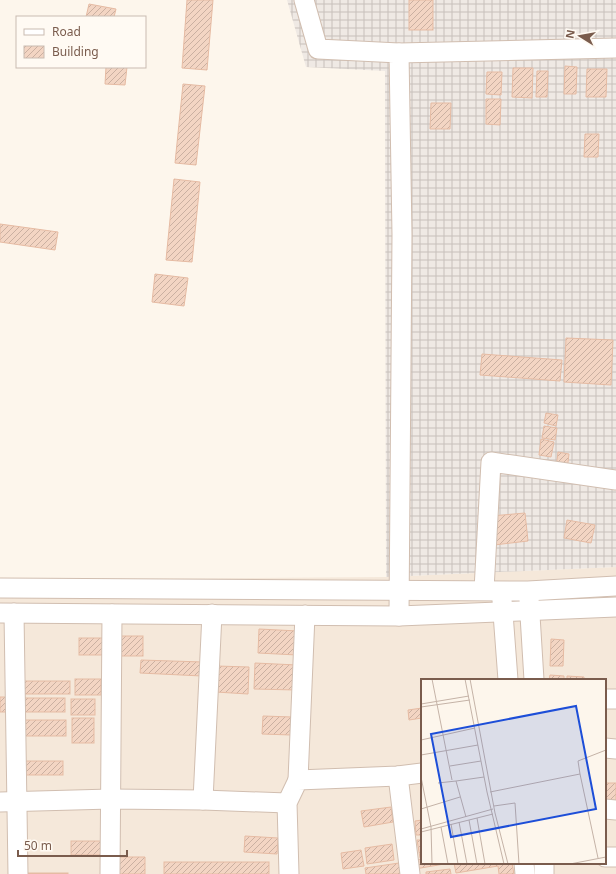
<svg xmlns="http://www.w3.org/2000/svg" width="616" height="874" viewBox="0 0 616 874" font-family="'Noto Sans',sans-serif">
  <style>
    .residential { fill: #f5e8da; fill-rule: evenodd }
    .industrial { fill: url(#industrial-grid) }
    .building { fill: url(#building-hatch); stroke: #e6bba3 }
    .lines { fill: none; stroke-linecap: round; stroke-linejoin: round }
    .minor-casing { stroke: #d1beb0; stroke-width: 21 }
    .minor { stroke: #fff; stroke-width: 19 }
    .inset-road { fill: none; stroke: #c5b3a7; stroke-width: 1 }
    .view { fill: #1d4ed8; fill-opacity: 0.15; stroke: #1d4ed8; stroke-width: 2 }
    .inset-edge { fill: none; stroke: #7a5c4d; stroke-width: 2 }
  </style>
  <defs>
    <pattern id="industrial-grid" width="8" height="8" patternUnits="userSpaceOnUse"><rect width="8" height="8" fill="#efe9e4"/><path d="M0 4h8M4 0v8" fill="none" stroke="#c7c0bb"/></pattern>
    <pattern id="building-hatch" width="6" height="6" patternUnits="userSpaceOnUse"><rect width="6" height="6" fill="#f3d5c3"/><path d="M-1 1l2-2M0 6l6-6M5 7l2-2" fill="none" stroke="#cab0a1"/></pattern>
  </defs>
  <rect width="100%" height="100%" fill="#fdf6ec"/>
  <path class="residential" d="M 616,567 L 616,874 L 0,874 L 0,580 L 386,577 ZM 422,680 L 605,680 L 605,863 L 422,863 Z"/>
  <polygon class="industrial" points="287,0 616,0 616,567 386,577 385,71 306,67"/>
  <g class="building">
    <polygon points="187,0 213,0 207,70 182,68"/>
    <rect x="409" y="0" width="24" height="30"/>
    <polygon points="89,4 116,9 114,17 86,17"/>
    <polygon points="565,66 577,67 576,94 564,94"/>
    <polygon points="106,67 127,67 125,85 105,84"/>
    <polygon points="513,68 533,68 532,98 512,97"/>
    <polygon points="587,69 607,69 606,97 586,97"/>
    <polygon points="537,71 548,71 547,97 536,97"/>
    <polygon points="487,72 502,72 501,95 486,94"/>
    <polygon points="183,84 205,86 196,165 175,163"/>
    <polygon points="486,99 501,99 500,125 486,124"/>
    <polygon points="431,103 451,103 450,129 430,129"/>
    <polygon points="585,134 599,134 598,157 584,157"/>
    <polygon points="174,179 200,182 192,262 166,260"/>
    <polygon points="0,224 58,232 55,250 0,242"/>
    <polygon points="155,274 188,278 184,306 152,302"/>
    <polygon points="566,338 613,340 611,385 564,382"/>
    <polygon points="482,354 562,360 560,381 480,375"/>
    <polygon points="546,413 558,415 556,426 544,423"/>
    <polygon points="544,426 557,428 555,440 542,438"/>
    <polygon points="541,439 554,442 551,457 539,455"/>
    <polygon points="558,452 569,454 567,470 556,468"/>
    <polygon points="525,513 528,541 494,545 491,516"/>
    <polygon points="567,520 595,525 591,543 564,538"/>
    <polygon points="259,629 298,631 297,655 258,653"/>
    <rect x="116" y="636" width="27" height="20"/>
    <rect x="79" y="638" width="25" height="17"/>
    <polygon points="551,639 564,640 563,666 550,666"/>
    <polygon points="141,660 203,662 202,676 140,673"/>
    <polygon points="255,663 297,665 296,690 254,689"/>
    <polygon points="217,666 249,667 248,694 216,692"/>
    <polygon points="550,675 564,676 564,680 549,680"/>
    <polygon points="567,676 584,677 584,680 567,680"/>
    <rect x="75" y="679" width="26" height="16"/>
    <rect x="23" y="681" width="47" height="13"/>
    <rect x="0" y="697" width="7" height="15"/>
    <rect x="22" y="698" width="43" height="14"/>
    <rect x="71" y="699" width="24" height="16"/>
    <polygon points="422,708 422,718 409,720 408,710"/>
    <polygon points="263,716 292,717 291,735 262,734"/>
    <rect x="72" y="718" width="22" height="25"/>
    <rect x="23" y="720" width="43" height="16"/>
    <rect x="23" y="761" width="40" height="14"/>
    <rect x="605" y="783" width="11" height="23"/>
    <polygon points="391,807 393,822 364,827 361,811"/>
    <polygon points="422,820 422,835 416,835 415,821"/>
    <polygon points="245,836 278,838 277,854 244,852"/>
    <polygon points="417,840 422,840 422,857 420,858"/>
    <rect x="71" y="841" width="31" height="14"/>
    <polygon points="392,844 394,860 367,864 365,848"/>
    <polygon points="361,850 364,866 343,869 341,853"/>
    <polygon points="119,857 145,857 145,874 118,874"/>
    <polygon points="422,859 422,863 450,863 415,869 414,860"/>
    <rect x="164" y="862" width="105" height="12"/>
    <polygon points="399,863 400,874 366,874 365,868"/>
    <polygon points="454,863 512,863 514,874 499,874 498,866 456,873"/>
    <polygon points="450,869 451,874 426,874 426,872"/>
    <rect x="20" y="873" width="48" height="1"/>
  </g>
  <g class="lines">
    <defs>
      <g id="minor">
        <polyline points="304,0 318,49 399,53 402,235 399,616"/>
        <polyline points="399,53 616,48"/>
        <polyline points="0,588 528,591 616,586"/>
        <polyline points="484,590 491,462 616,480"/>
        <polyline points="529,599 534,680"/>
        <polyline points="502,600 508,680"/>
        <polyline points="0,613 399,616 616,607"/>
        <polyline points="14,613 18,874"/>
        <polyline points="605,699 616,699"/>
        <polyline points="605,748 616,749"/>
        <polyline points="398,776 410,874"/>
        <polyline points="298,780 305,615"/>
        <polyline points="203,800 212,614"/>
        <polyline points="0,802 111,799 203,800 287,803"/>
        <polyline points="605,809 616,810"/>
        <polyline points="605,857 616,857"/>
        <polyline points="524,863 525,874"/>
        <polyline points="544,863 544,874"/>
        <polyline points="110,874 112,614"/>
        <polyline points="289,874 287,803 298,780 398,776 422,773"/>
      </g>
    </defs>
    <use href="#minor" class="minor-casing"/>
    <use href="#minor" class="minor"/>
  </g>
  <g transform="translate(421 679)">
    <rect width="185" height="185" fill="#fdf6ec"/>
    <path class="inset-road" d="M 11,0 L 31,101M 44,0 L 66,113 L 83,185M 49,0 L 74,134 L 87,185M 0,25 L 48,17M 0,28 L 49,21M 0,61 L 54,49M 0,76 L 57,66M 29,87 L 60,82M 159,95 L 177,179M 0,98 L 10,148 L 11,185M 35,102 L 63,98M 17,104 L 35,102 L 45,138M 69,113 L 159,95 L 157,82 L 185,71M 73,127 L 94,124 L 98,185M 0,130 L 39,118M 56,139 L 64,185M 48,141 L 56,185M 38,143 L 46,185M 30,145 L 37,185M 20,148 L 27,185M 0,150 L 72,130M 0,153 L 72,135M 149,185 L 185,178"/>
    <path class="view" d="M 155,27 L 175,130 L 30,158 L 10,55 Z"/>
    <rect width="185" height="185" class="inset-edge"/>
  </g>
  <rect x="16" y="16" width="130" height="52" fill="#fffaf3" stroke="#cabbb1"/>
  <rect x="24" y="29" width="20" height="6" fill="#ffffff" stroke="#cabbb1"/>
  <text x="52" y="36" font-size="12" fill="#7a5c4d">Road</text>
  <rect x="24" y="46" width="20" height="12" fill="url(#building-hatch)" stroke="#cabbb1"/>
  <text x="52" y="56" font-size="12" fill="#7a5c4d">Building</text>
  <g transform="translate(580 36) rotate(281)" stroke="#fffaf3" stroke-width="3" paint-order="stroke">
  <path d="M0-3L7 15L0 10L-7 15Z" fill="#7a5c4d"/>
  <text y="-6" font-size="11" font-weight="bold" text-anchor="middle" fill="#7a5c4d">N</text>
  </g>
  <path d="M18 850v6h109v-6" fill="none" stroke="#7a5c4d" stroke-width="2"/>
  <text x="24" y="850" font-size="12" fill="#7a5c4d" stroke="#fffaf3" stroke-width="3" paint-order="stroke">50 m</text>
</svg>
